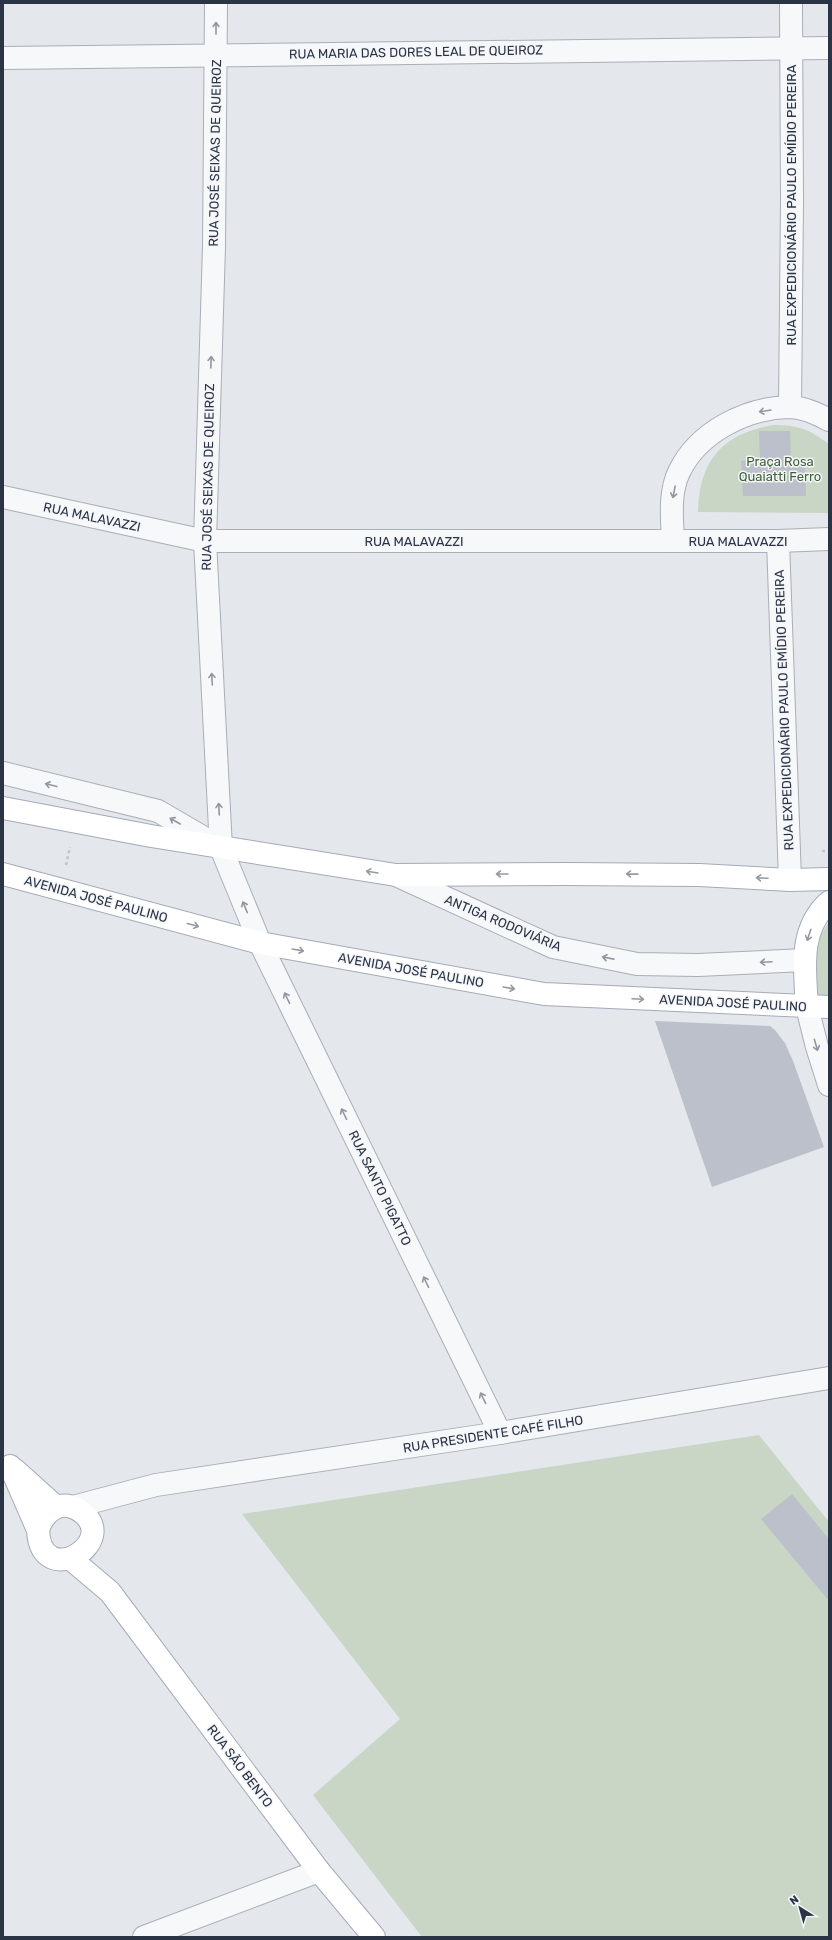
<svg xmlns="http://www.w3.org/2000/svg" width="832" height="1940" viewBox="0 0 832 1940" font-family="Rubik,sans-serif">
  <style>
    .green { fill: #c9d6c5 }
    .building { fill: #bbc0ca }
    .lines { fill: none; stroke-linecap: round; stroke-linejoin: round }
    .minor-casing { stroke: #a9aeb7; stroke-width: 24 }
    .major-casing { stroke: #a3abb8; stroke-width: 24 }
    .path { stroke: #c2c5cb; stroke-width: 2.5; stroke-dasharray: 3 3; stroke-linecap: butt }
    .minor { stroke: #f7f8fa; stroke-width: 22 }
    .major { stroke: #fff; stroke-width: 22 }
    .oneway { stroke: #9196a0 }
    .oneway2 { stroke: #959aa2 }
    .labels { text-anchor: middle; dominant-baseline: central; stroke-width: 3; stroke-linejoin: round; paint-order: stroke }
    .street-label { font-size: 13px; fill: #2b3445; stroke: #f4f6f9 }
    .park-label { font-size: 13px; fill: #3f6138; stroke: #f4f6f9 }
  </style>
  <rect width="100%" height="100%" fill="#e4e7ec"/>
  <g class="green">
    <path d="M 773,425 C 798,425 809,429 829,444 L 829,513 L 698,512 C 699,461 722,434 773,425 Z"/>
    <polygon points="829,922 829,1007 807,1007 805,960"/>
    <polygon points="759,1435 829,1522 829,1937 422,1937 313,1795 400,1719 242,1514"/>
  </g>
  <g class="building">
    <polygon points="759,431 790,431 791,465 805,467 806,496 743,496 741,461 760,459"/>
    <polygon points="655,1021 770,1026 775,1030 785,1043 793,1061 824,1147 712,1187"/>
    <polygon points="792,1494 829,1539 829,1601 761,1519"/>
  </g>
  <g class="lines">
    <defs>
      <g id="minor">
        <polyline points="216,3 214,246 205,541 221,848 260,943 500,1433"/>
        <polyline points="3,58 829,48"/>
        <polyline points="790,407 792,202 791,3"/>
        <polyline points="3,497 205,541 778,541 829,539"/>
        <path d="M 673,541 C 672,518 669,493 679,472 C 698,432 746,408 789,407 C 802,407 818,414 829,420"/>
        <polyline points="778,541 790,880"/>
        <polyline points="3,773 158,811 218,846"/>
        <polyline points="396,875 553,947 637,964 698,965 805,960"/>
        <polyline points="807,1007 817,1047 829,1085"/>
        <polyline points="73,1507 156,1485 500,1433 829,1378"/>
        <polyline points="144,1937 319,1871"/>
      </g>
      <g id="major">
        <polyline points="3,808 151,836 396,875 566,874 699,875 790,880 829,879"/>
        <polyline points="3,874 260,943 544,994 829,1007"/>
        <path d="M 807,1007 C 805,970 798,930 829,902"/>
        <path d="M 10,1466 L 38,1530 C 41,1594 127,1538 77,1509 C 59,1499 43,1513 38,1530"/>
        <polyline points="15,1470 56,1507"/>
        <polyline points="71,1559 110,1592 319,1871 374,1937"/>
      </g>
    </defs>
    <use href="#minor" class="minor-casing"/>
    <use href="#major" class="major-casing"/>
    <g class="path">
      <polyline points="822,851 829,851"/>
      <polyline points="66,865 70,847"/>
    </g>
    <use href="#minor" class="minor"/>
    <use href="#major" class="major"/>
  </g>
  <defs><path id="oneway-shaft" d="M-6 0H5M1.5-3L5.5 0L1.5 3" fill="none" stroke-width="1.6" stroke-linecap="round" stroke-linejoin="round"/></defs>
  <g class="oneway">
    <use href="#oneway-shaft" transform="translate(216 28) rotate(-90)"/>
    <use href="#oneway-shaft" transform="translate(211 362) rotate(-88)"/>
    <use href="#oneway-shaft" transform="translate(765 411) rotate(171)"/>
    <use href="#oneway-shaft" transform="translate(674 492) rotate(101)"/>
    <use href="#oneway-shaft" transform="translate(212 679) rotate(-93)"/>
    <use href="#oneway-shaft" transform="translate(51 785) rotate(-166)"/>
    <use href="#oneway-shaft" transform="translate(219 809) rotate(-93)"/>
    <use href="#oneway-shaft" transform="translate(175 821) rotate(-150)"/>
    <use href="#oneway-shaft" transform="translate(245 907) rotate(-112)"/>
    <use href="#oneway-shaft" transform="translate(608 958) rotate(-169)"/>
    <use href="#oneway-shaft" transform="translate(766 962) rotate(177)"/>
    <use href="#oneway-shaft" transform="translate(287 998) rotate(-116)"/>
    <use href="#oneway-shaft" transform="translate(816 1045) rotate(74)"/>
    <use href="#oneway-shaft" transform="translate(344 1114) rotate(-116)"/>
    <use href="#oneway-shaft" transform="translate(426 1282) rotate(-116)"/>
    <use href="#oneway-shaft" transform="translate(483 1398) rotate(-116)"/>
  </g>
  <g class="oneway2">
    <use href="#oneway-shaft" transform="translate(372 872) rotate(-171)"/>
    <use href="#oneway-shaft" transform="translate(502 874) rotate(180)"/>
    <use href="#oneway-shaft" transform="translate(632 874) rotate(-179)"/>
    <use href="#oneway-shaft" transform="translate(762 878) rotate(-177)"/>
    <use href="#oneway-shaft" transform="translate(193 925) rotate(15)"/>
    <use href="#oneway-shaft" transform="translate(809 935) rotate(108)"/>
    <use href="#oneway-shaft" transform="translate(298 950) rotate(10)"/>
    <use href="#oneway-shaft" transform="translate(509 988) rotate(10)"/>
    <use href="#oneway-shaft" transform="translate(638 999) rotate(3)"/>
  </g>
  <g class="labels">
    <g class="street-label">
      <text transform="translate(416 52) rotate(-1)">RUA MARIA DAS DORES LEAL DE QUEIROZ</text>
      <text transform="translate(215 153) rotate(-89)">RUA JOSÉ SEIXAS DE QUEIROZ</text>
      <text transform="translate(791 205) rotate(-90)">RUA EXPEDICIONÁRIO PAULO EMÍDIO PEREIRA</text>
      <text transform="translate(208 477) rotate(-89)">RUA JOSÉ SEIXAS DE QUEIROZ</text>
      <text transform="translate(92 517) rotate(12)">RUA MALAVAZZI</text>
      <text x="414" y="541">RUA MALAVAZZI</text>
      <text x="738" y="541">RUA MALAVAZZI</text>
      <text transform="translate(784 710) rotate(-92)">RUA EXPEDICIONÁRIO PAULO EMÍDIO PEREIRA</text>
      <text transform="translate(96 899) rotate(15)">AVENIDA JOSÉ PAULINO</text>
      <text transform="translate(503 923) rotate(23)">ANTIGA RODOVIÁRIA</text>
      <text transform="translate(411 970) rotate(10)">AVENIDA JOSÉ PAULINO</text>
      <text transform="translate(733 1003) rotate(3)">AVENIDA JOSÉ PAULINO</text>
      <text transform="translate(380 1188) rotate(64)">RUA SANTO PIGATTO</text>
      <text transform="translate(493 1434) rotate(-9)">RUA PRESIDENTE CAFÉ FILHO</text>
      <text transform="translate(240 1766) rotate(53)">RUA SÃO BENTO</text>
    </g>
    <g class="park-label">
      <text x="780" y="461">Praça Rosa<tspan x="780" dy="15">Quaiatti Ferro</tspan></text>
    </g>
  </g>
  <rect width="832" height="1940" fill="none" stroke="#2b3445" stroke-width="8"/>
  <g transform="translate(800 1908) rotate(323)" stroke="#f4f6f9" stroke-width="3" paint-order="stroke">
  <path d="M0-3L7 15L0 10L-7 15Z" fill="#2b3445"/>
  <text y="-6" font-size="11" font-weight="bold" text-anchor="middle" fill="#2b3445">N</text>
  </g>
</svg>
